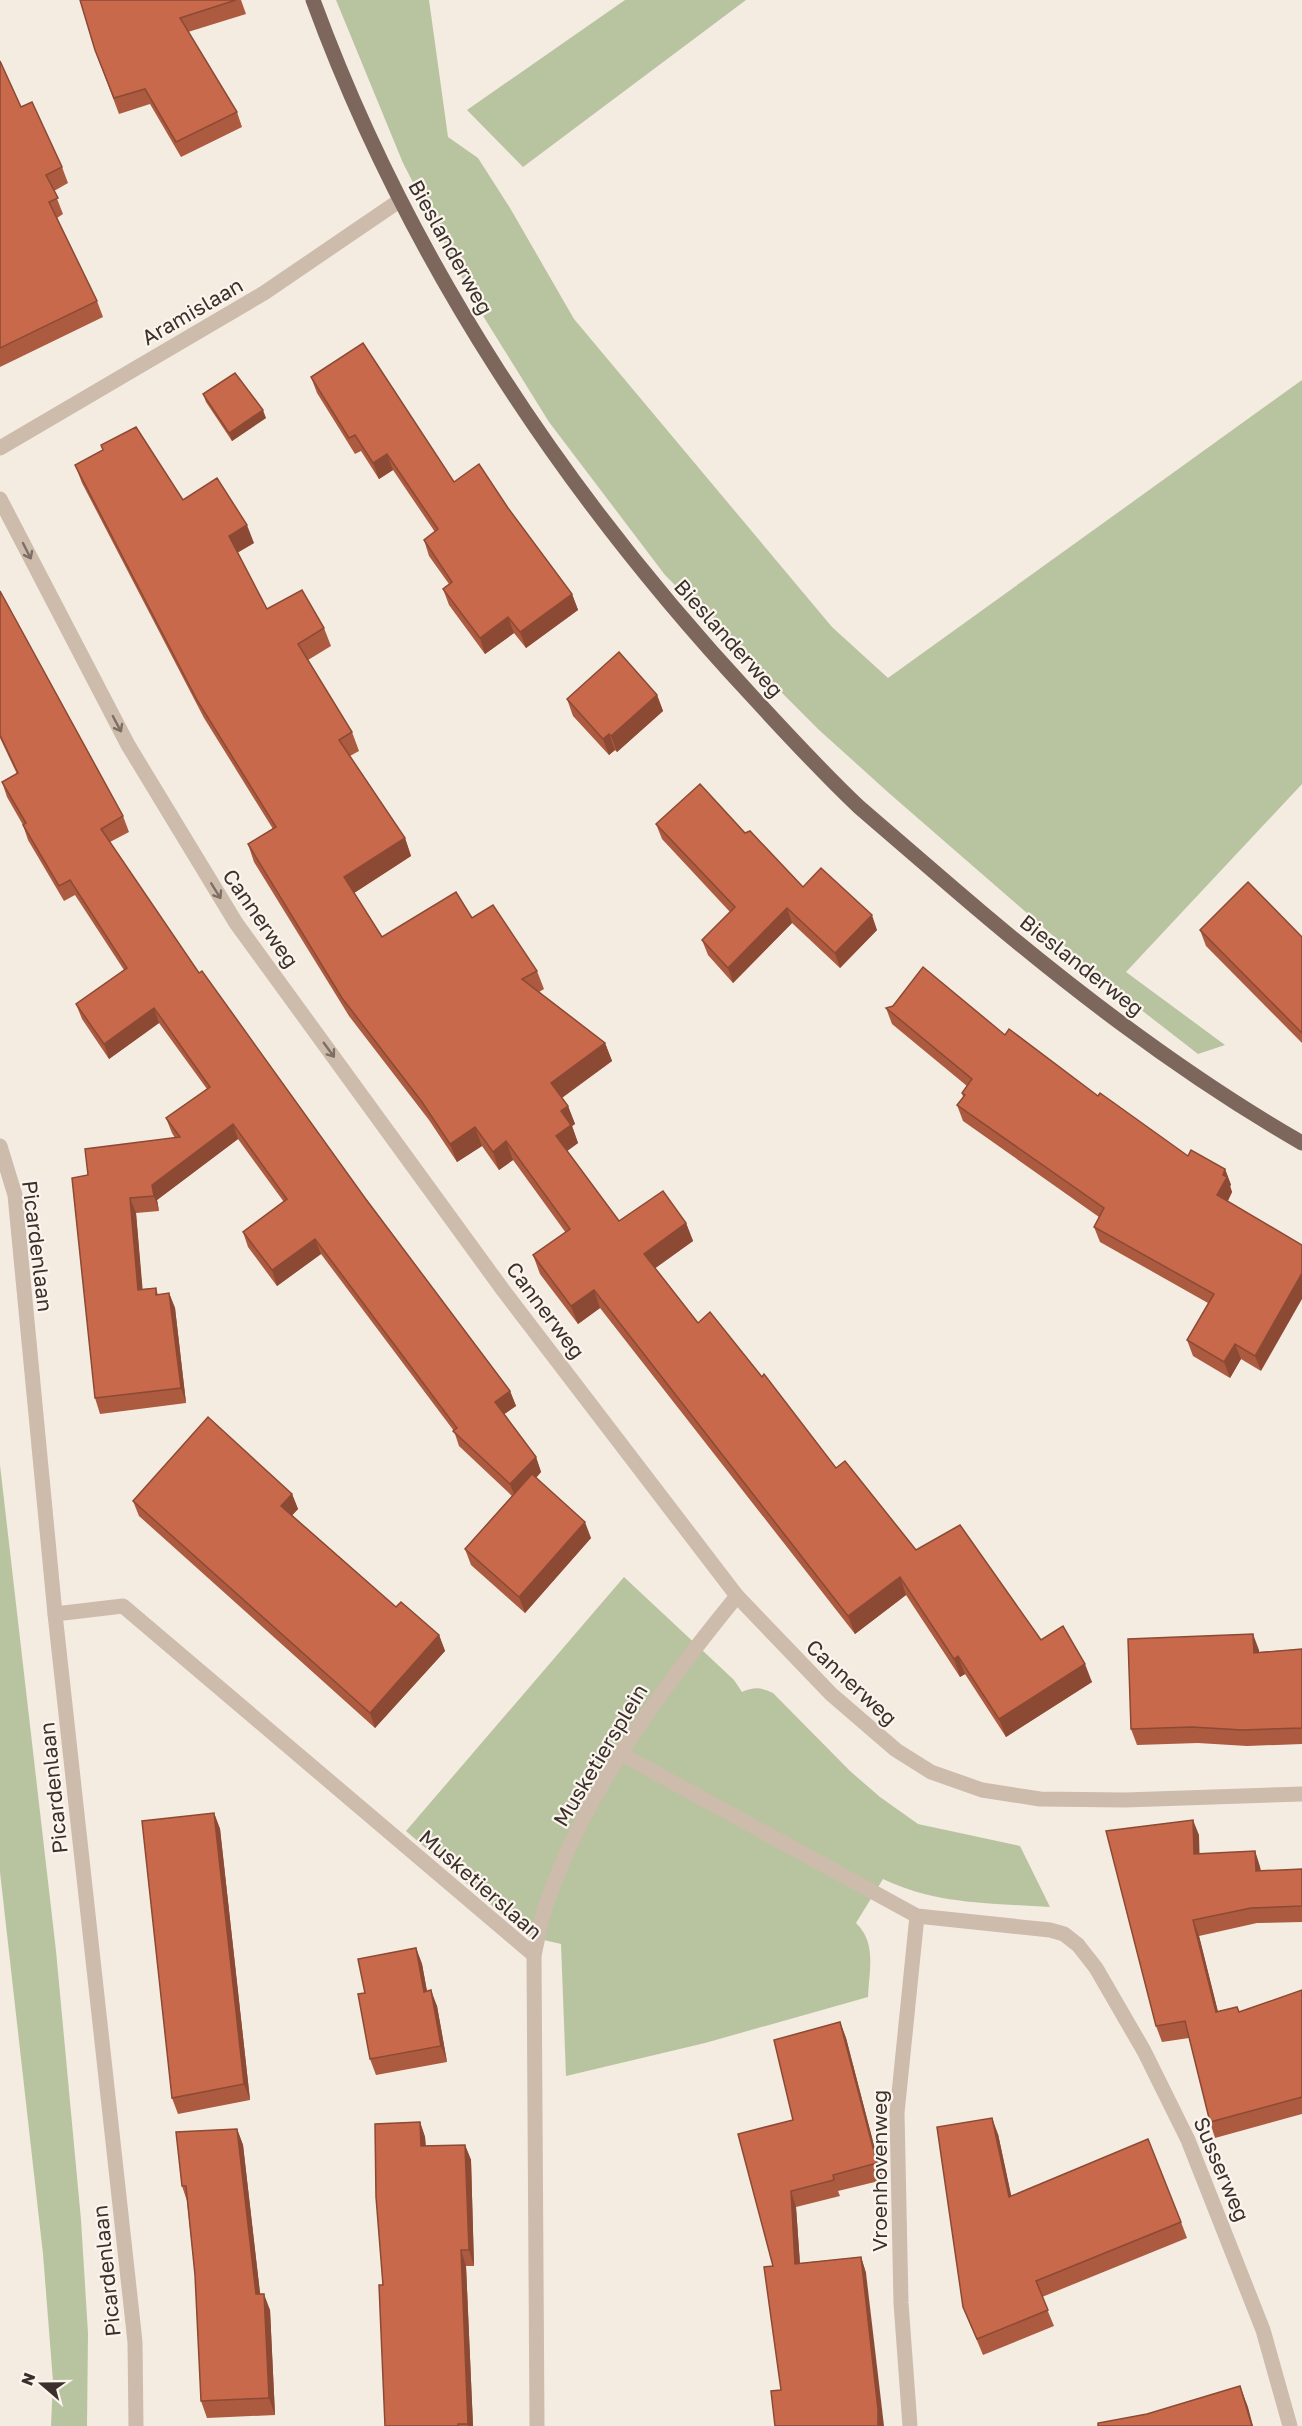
<svg xmlns="http://www.w3.org/2000/svg" width="1302" height="2426" viewBox="0 0 1302 2426" font-family="'Golos Text',sans-serif">
  <style>
    .green { fill: #b8c4a0 }
    .lines { fill: none; stroke-linecap: round; stroke-linejoin: round }
    .minor { stroke: #cdbbac; stroke-width: 15 }
    .major { stroke: #7d675c; stroke-width: 15 }
    .wall { fill: #ac5a40 }
    .shaded-wall { fill: #8c4a34 }
    .building { fill: #c8694b; stroke: #8c4a34; stroke-width: 1.5 }
    .oneway { stroke: #7d6f65 }
    .labels { text-anchor: middle; dominant-baseline: central; stroke-width: 4.5; stroke-linejoin: round; paint-order: stroke }
    .street-label { font-size: 21px; fill: #3b302b; stroke: #fbf5ee }
  </style>
  <rect width="100%" height="100%" fill="#f4ebe1"/>
  <g class="green">
    <polygon points="336,0 429,0 448,137 478,158 510,208 574,319 832,627 888,678 1302,380 1302,784 1126,972 1225,1045 1198,1054 1113,988 890,794 818,729 665,575 549,422 475,303 403,163"/>
    <polygon points="625,0 746,0 523,167 467,110"/>
    <polygon points="0,1465 56,1951 81,2220 88,2333 87,2426 51,2426 53,2381 43,2254 0,1872"/>
    <path d="M 624,1577 L 734,1680 L 742,1692 C 754,1687 761,1687 773,1693 L 850,1771 L 880,1797 L 918,1824 L 1020,1846 L 1050,1907 C 992,1903 937,1905 883,1879 L 856,1923 C 877,1943 869,1971 868,1997 L 705,2043 L 566,2076 L 561,1944 L 527,1936 L 406,1831 Z"/>
  </g>
  <g class="lines">
    <g class="minor">
      <polyline points="0,448 264,293 399,201"/>
      <polyline points="0,499 128,745 236,923 503,1290 737,1596 831,1694 896,1750 931,1772 982,1790 1040,1799 1125,1800 1302,1794"/>
      <polyline points="0,1146 15,1195 55,1614 135,2342 136,2426"/>
      <polyline points="55,1614 123,1606 534,1955 537,2426"/>
      <polyline points="621,1754 917,1916 1050,1930 1064,1934 1078,1945 1096,1968 1144,2051 1188,2140 1263,2330 1290,2426"/>
      <path d="M 534,1955 C 538,1938 541,1919 547,1902 C 587,1788 662,1688 737,1596"/>
      <polyline points="910,2426 901,2303 897,2113 917,1916"/>
    </g>
    <path class="major" d="M 313,0 C 408,260 564,494 752,696 C 786,733 822,772 859,807 C 890,834 922,861 953,888 C 1062,982 1177,1071 1302,1143"/>
  </g>
  <g class="wall">
    <polygon points="80,0 241,0 246,14 188,32 237,112 242,127 181,157 150,104 119,114 95,50"/>
    <polygon points="0,61 21,107 62,167 68,183 54,191 63,214 57,218 97,301 103,317 0,367"/>
    <polygon points="311,377 454,482 508,508 572,594 578,610 526,648 514,633 485,654 449,605 443,589 449,584 429,556 424,540 435,532 393,470 379,479 361,451 355,454 317,393"/>
    <polygon points="203,394 266,418 232,441 206,402"/>
    <polygon points="101,445 183,500 254,543 237,553 267,609 324,628 331,646 308,660 352,732 359,751 350,756 405,838 411,856 354,893 382,937 472,918 537,971 544,989 539,992 605,1043 612,1061 562,1098 568,1106 575,1124 572,1126 578,1143 567,1151 619,1221 686,1223 693,1241 655,1268 698,1323 762,1377 836,1468 916,1550 1041,1640 1092,1682 1006,1737 965,1674 960,1677 906,1595 855,1634 600,1308 578,1324 540,1274 533,1255 566,1233 513,1160 499,1170 482,1146 457,1162 429,1120 349,1016 254,862 248,844 273,829 204,718 82,483 75,465 103,450"/>
    <polygon points="0,591 123,816 129,832 110,842 199,973 365,1198 510,1391 516,1406 504,1414 536,1457 541,1472 536,1478 591,1538 525,1613 471,1565 465,1549 512,1496 459,1446 454,1431 321,1254 277,1286 248,1247 243,1232 284,1202 238,1139 157,1200 159,1211 136,1213 142,1289 156,1288 158,1295 169,1293 175,1308 186,1403 100,1414 95,1398 88,1175 175,1138 172,1133 166,1118 207,1089 159,1023 109,1059 82,1019 76,1004 124,970 75,895 64,901 28,840 23,825 7,797 2,782 17,774 0,738"/>
    <polygon points="657,695 663,711 617,752 615,750 609,755 573,716 567,699"/>
    <polygon points="656,824 745,833 803,887 877,930 840,968 792,923 733,983 708,955 702,940 730,912 662,839"/>
    <polygon points="1200,930 1302,937 1302,1043 1206,946"/>
    <polygon points="886,1008 1005,1035 1188,1156 1225,1169 1231,1185 1230,1186 1232,1192 1228,1201 1261,1371 1241,1359 1230,1378 1193,1356 1187,1340 1208,1303 1100,1242 1094,1227 1099,1217 963,1121 957,1105 963,1097 962,1093 967,1086 892,1024"/>
    <polygon points="292,1494 298,1509 292,1515 396,1607 439,1635 445,1651 375,1728 139,1516 133,1501"/>
    <polygon points="1302,1649 1302,1744 1247,1746 1198,1743 1137,1745 1131,1729 1259,1650 1259,1652"/>
    <polygon points="214,1813 220,1829 250,2100 178,2114 172,2098"/>
    <polygon points="1199,1835 1199,1854 1255,1851 1260,1867 1261,1871 1302,1869 1302,1922 1257,1923 1199,1936 1218,2012 1237,2007 1239,2012 1302,1990 1302,2114 1215,2138 1210,2122 1189,2038 1162,2042 1156,2026"/>
    <polygon points="416,1948 422,1964 427,1991 437,2006 447,2062 376,2075 370,2059 365,1993"/>
    <polygon points="840,2022 846,2038 883,2180 838,2191 840,2196 796,2207 800,2263 861,2257 866,2273 781,2390 793,2120"/>
    <polygon points="420,2122 425,2137 426,2146 465,2145 471,2160 474,2266 466,2266 473,2426 385,2426 383,2285"/>
    <polygon points="237,2129 243,2145 260,2294 270,2310 275,2415 207,2418 201,2401 195,2275 187,2201 182,2186"/>
    <polygon points="998,2134 1011,2196 1181,2222 1187,2238 1042,2297 1054,2326 983,2355 963,2307"/>
  </g>
  <g class="shaded-wall">
    <polygon points="263,410 266,418 232,441 229,433"/>
    <polygon points="387,454 393,470 379,479 373,463"/>
    <polygon points="247,525 254,543 235,554 229,536"/>
    <polygon points="572,594 578,610 526,648 520,632"/>
    <polygon points="508,617 514,633 485,654 480,638"/>
    <polygon points="657,695 663,711 617,752 611,736"/>
    <polygon points="609,734 615,750 609,755 603,739"/>
    <polygon points="405,838 411,856 351,895 344,877"/>
    <polygon points="787,908 792,923 733,983 728,968"/>
    <polygon points="872,915 877,930 840,968 835,953"/>
    <polygon points="154,1008 159,1023 109,1059 104,1044"/>
    <polygon points="605,1043 612,1061 557,1101 551,1083"/>
    <polygon points="568,1106 575,1124 572,1126 578,1143 563,1154 556,1136 561,1111"/>
    <polygon points="233,1124 238,1139 157,1200 159,1211 154,1196 152,1185"/>
    <polygon points="475,1127 482,1146 457,1162 450,1144"/>
    <polygon points="506,1141 513,1160 499,1170 493,1152"/>
    <polygon points="1225,1169 1231,1185 1230,1186 1232,1192 1223,1210 1217,1195 1223,1175"/>
    <polygon points="130,1198 136,1213 144,1305 138,1290"/>
    <polygon points="686,1223 693,1241 650,1272 644,1254"/>
    <polygon points="315,1239 321,1254 277,1286 272,1270"/>
    <polygon points="1302,1273 1302,1299 1261,1371 1255,1356"/>
    <polygon points="594,1290 600,1308 578,1324 571,1306"/>
    <polygon points="169,1293 175,1308 186,1403 181,1388"/>
    <polygon points="1235,1344 1241,1359 1230,1378 1224,1362"/>
    <polygon points="510,1391 516,1406 500,1417 495,1402"/>
    <polygon points="536,1457 541,1472 516,1499 510,1484"/>
    <polygon points="292,1494 298,1509 287,1521 281,1506"/>
    <polygon points="585,1522 591,1538 525,1613 519,1597"/>
    <polygon points="900,1577 906,1595 855,1634 848,1616"/>
    <polygon points="1253,1634 1259,1650 1260,1669 1254,1653"/>
    <polygon points="439,1635 445,1651 375,1728 370,1713"/>
    <polygon points="958,1656 965,1674 960,1677 954,1659"/>
    <polygon points="1085,1664 1092,1682 1006,1737 999,1719"/>
    <polygon points="214,1813 220,1829 250,2100 244,2084"/>
    <polygon points="1193,1820 1199,1835 1200,1870 1194,1854"/>
    <polygon points="1255,1851 1260,1867 1262,1887 1256,1871"/>
    <polygon points="1193,1920 1199,1936 1222,2028 1216,2012"/>
    <polygon points="416,1948 422,1964 430,2008 424,1992"/>
    <polygon points="431,1990 437,2006 447,2062 441,2046"/>
    <polygon points="840,2022 846,2038 883,2180 877,2163"/>
    <polygon points="992,2118 998,2134 1015,2213 1009,2197"/>
    <polygon points="420,2122 425,2137 426,2162 421,2146"/>
    <polygon points="237,2129 243,2145 262,2310 256,2294"/>
    <polygon points="465,2145 471,2160 474,2266 469,2250"/>
    <polygon points="791,2191 796,2207 801,2280 795,2264"/>
    <polygon points="461,2250 466,2266 473,2426 468,2426 468,2424"/>
    <polygon points="861,2257 866,2273 884,2426 878,2426"/>
    <polygon points="264,2294 270,2310 275,2415 269,2398"/>
    <polygon points="1240,2386 1248,2407 1253,2426 1252,2426"/>
  </g>
  <g class="building">
    <polygon points="80,0 236,0 180,18 237,112 176,142 145,89 114,98 95,50"/>
    <polygon points="0,61 21,107 32,102 62,167 46,175 58,198 49,202 97,301 0,348"/>
    <polygon points="363,343 454,482 479,464 508,508 572,594 520,632 508,617 480,638 443,589 452,582 424,540 438,529 387,454 373,463 355,435 349,438 311,377"/>
    <polygon points="235,373 263,410 229,433 203,394"/>
    <polygon points="136,427 183,500 217,478 247,525 229,536 267,609 302,590 324,628 298,644 352,732 339,740 405,838 344,877 382,937 456,892 472,918 493,905 537,971 522,979 605,1043 551,1083 568,1106 561,1111 571,1125 556,1136 619,1221 663,1191 686,1223 644,1254 698,1323 710,1312 762,1377 764,1374 836,1468 845,1461 916,1550 960,1525 1041,1640 1063,1626 1085,1664 999,1719 958,1656 954,1659 900,1577 848,1616 594,1290 571,1306 533,1255 570,1229 506,1141 493,1152 475,1127 450,1144 422,1102 342,998 248,844 276,827 197,700 75,465 103,450 101,445"/>
    <polygon points="0,591 123,816 101,829 199,973 202,971 365,1198 510,1391 495,1402 536,1457 510,1484 453,1431 457,1428 315,1239 272,1270 243,1232 287,1199 233,1124 152,1185 154,1196 130,1198 138,1290 156,1288 156,1295 169,1293 181,1388 95,1398 72,1178 88,1175 85,1149 180,1137 166,1118 210,1087 154,1008 104,1044 76,1004 127,968 70,880 59,886 23,825 26,823 2,782 18,773 0,735"/>
    <polygon points="619,652 657,695 611,736 609,734 603,739 567,699"/>
    <polygon points="700,784 745,833 750,831 803,887 821,868 872,915 835,953 787,908 728,968 702,940 735,907 656,824"/>
    <polygon points="1248,882 1302,937 1302,1033 1200,930"/>
    <polygon points="923,967 1005,1035 1009,1029 1098,1096 1100,1093 1188,1156 1191,1150 1225,1169 1223,1175 1227,1177 1217,1195 1302,1245 1302,1273 1255,1356 1235,1344 1224,1362 1187,1340 1214,1294 1094,1227 1104,1208 957,1105 965,1095 962,1093 972,1079 886,1008 893,1006"/>
    <polygon points="208,1417 292,1494 281,1506 396,1607 401,1602 439,1635 370,1713 133,1501"/>
    <polygon points="532,1474 585,1522 519,1597 465,1549"/>
    <polygon points="1253,1634 1254,1653 1302,1649 1302,1728 1242,1730 1192,1727 1131,1729 1128,1639"/>
    <polygon points="214,1813 244,2084 172,2098 142,1821"/>
    <polygon points="1193,1820 1194,1854 1255,1851 1256,1871 1302,1869 1302,1906 1251,1908 1193,1920 1216,2012 1237,2007 1239,2012 1302,1990 1302,2097 1210,2122 1185,2021 1156,2026 1106,1831"/>
    <polygon points="416,1948 424,1992 431,1990 441,2046 370,2059 358,1994 365,1993 358,1959"/>
    <polygon points="840,2022 877,2163 833,2175 834,2180 791,2191 795,2264 861,2257 878,2410 878,2426 775,2426 771,2391 781,2390 764,2267 773,2266 738,2134 793,2120 774,2040"/>
    <polygon points="992,2118 1009,2197 1148,2139 1181,2222 1036,2281 1048,2310 977,2339 963,2307 937,2127"/>
    <polygon points="420,2122 421,2146 465,2145 469,2250 461,2250 468,2424 458,2424 458,2426 385,2426 379,2285 383,2285 376,2197 375,2124"/>
    <polygon points="237,2129 256,2294 264,2294 269,2398 201,2401 195,2275 186,2186 182,2186 176,2132"/>
    <polygon points="1240,2386 1252,2426 1098,2426 1098,2423 1147,2414"/>
  </g>
  <defs><path id="oneway-shaft" d="M-6 0H5M1.5-3L5.5 0L1.5 3" fill="none" stroke-width="1.6" stroke-linecap="round" stroke-linejoin="round" transform="scale(1.5)"/></defs>
  <g class="oneway">
    <use href="#oneway-shaft" transform="translate(27 551) rotate(63)"/>
    <use href="#oneway-shaft" transform="translate(117 724) rotate(62)"/>
    <use href="#oneway-shaft" transform="translate(216 891) rotate(58)"/>
    <use href="#oneway-shaft" transform="translate(329 1050) rotate(54)"/>
  </g>
  <g class="labels">
    <g class="street-label">
      <text transform="translate(451 247) rotate(61)">Bieslanderweg</text>
      <text transform="translate(192 311) rotate(-30)">Aramislaan</text>
      <text transform="translate(729 638) rotate(48)">Bieslanderweg</text>
      <text transform="translate(261 918) rotate(55)">Cannerweg</text>
      <text transform="translate(1082 965) rotate(38)">Bieslanderweg</text>
      <text transform="translate(38 1246) rotate(83)">Picardenlaan</text>
      <text transform="translate(546 1310) rotate(53)">Cannerweg</text>
      <text transform="translate(852 1682) rotate(43)">Cannerweg</text>
      <text transform="translate(600 1755) rotate(-59)">Musketiersplein</text>
      <text transform="translate(53 1788) rotate(-96)">Picardenlaan</text>
      <text transform="translate(481 1884) rotate(41)">Musketierslaan</text>
      <text transform="translate(1222 2169) rotate(67)">Susserweg</text>
      <text transform="translate(879 2171) rotate(-90)">Vroenhovenweg</text>
      <text transform="translate(106 2271) rotate(-96)">Picardenlaan</text>
    </g>
  </g>
  <g transform="translate(42 2384) rotate(290)" stroke="#fbf5ee" stroke-width="4.5" paint-order="stroke">
  <path d="M0-4.5L10 22L0 15L-10 22Z" fill="#3b302b"/>
  <text y="-9" font-size="16" font-weight="bold" text-anchor="middle" fill="#3b302b">N</text>
  </g>
</svg>
